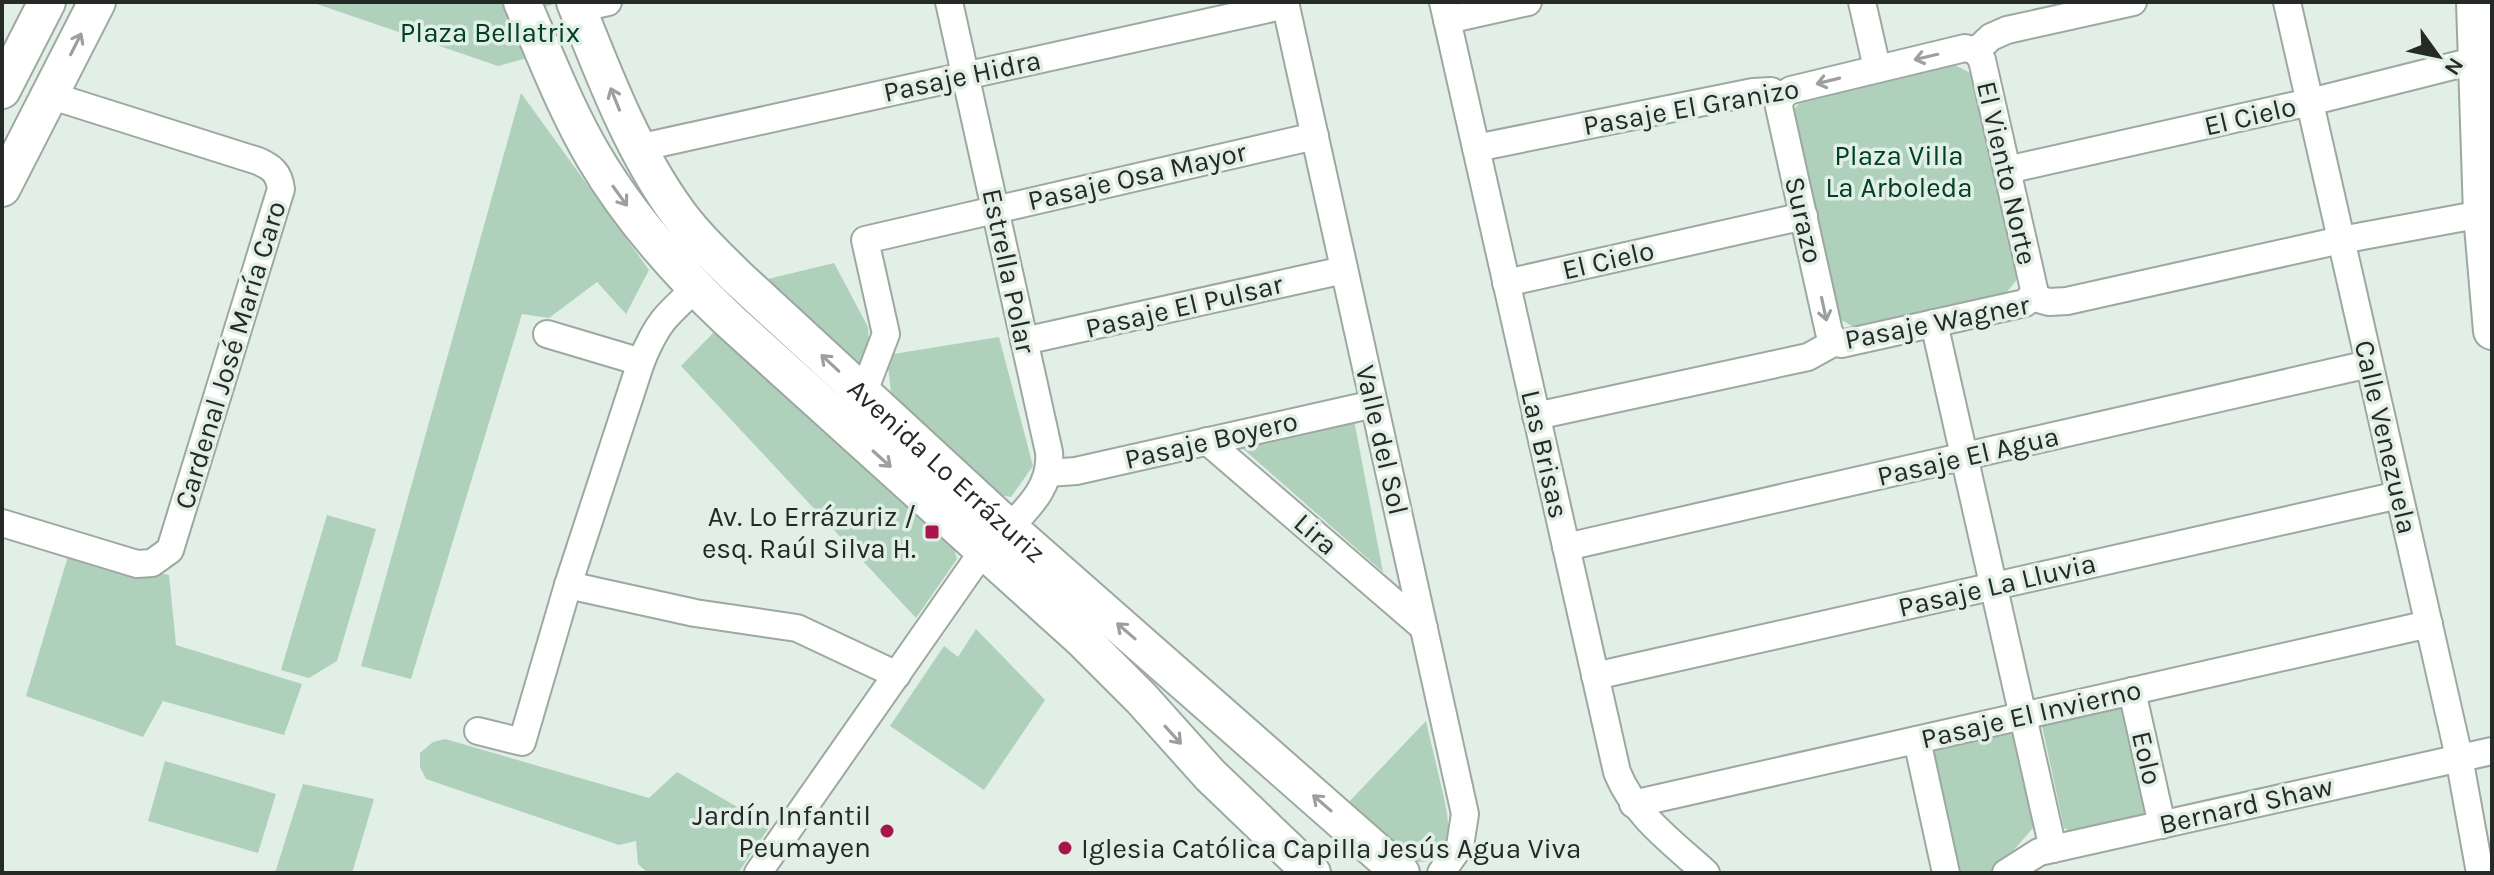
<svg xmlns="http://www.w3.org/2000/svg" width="2494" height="875" viewBox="0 0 2494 875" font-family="Karla,sans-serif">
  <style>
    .green { fill: #afd1bb }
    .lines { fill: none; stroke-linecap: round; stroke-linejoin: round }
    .street-casing { stroke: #9ca8a0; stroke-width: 30 }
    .secondary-casing { stroke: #9ca8a0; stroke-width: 40 }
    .street { stroke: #fff; stroke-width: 26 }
    .secondary { stroke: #fff; stroke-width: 36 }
    .oneway { stroke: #9d9f9e }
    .poi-dot { fill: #a9154b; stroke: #e1efe6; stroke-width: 3 }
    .labels { text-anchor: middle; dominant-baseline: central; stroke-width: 7; stroke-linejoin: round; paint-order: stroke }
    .park-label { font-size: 28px; fill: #004024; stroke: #e1efe6 }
    .street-label { font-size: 28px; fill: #252a27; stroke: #e1efe6 }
    .poi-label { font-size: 28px; fill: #252a27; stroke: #e1efe6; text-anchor: end }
  </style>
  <rect width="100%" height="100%" fill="#e1efe6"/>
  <g class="green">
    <polygon points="311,2 562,2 517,14 535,56 498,66"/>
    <polygon points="1953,64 1972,74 2018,278 2006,293 1858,329 1841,320 1791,114 1804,96"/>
    <polygon points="521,93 649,270 626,314 597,282 549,318 522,314 411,679 361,666"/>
    <polygon points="834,263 868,327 870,355 859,375 768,279"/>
    <polygon points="715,331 954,549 957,559 916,618 681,366"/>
    <polygon points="999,337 1033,466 1011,497 994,494 892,403 887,355"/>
    <polygon points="1354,420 1383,572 1240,446"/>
    <polygon points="327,515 376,529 337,661 309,678 281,670"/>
    <polygon points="68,556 169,575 176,645 302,684 284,735 163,701 143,737 26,696"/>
    <polygon points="976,629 1045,700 984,790 890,726 944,646 958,657"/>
    <polygon points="2112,702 2128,707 2152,810 2145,817 2076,833 2064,828 2042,726 2051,717"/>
    <path d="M 1426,721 C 1430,740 1435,758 1439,777 C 1446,807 1466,870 1412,861 L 1347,804 Z"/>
    <polygon points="2017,726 2038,822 1994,873 1957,873 1929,742"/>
    <polygon points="445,739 649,798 677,772 770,826 738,873 648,873 638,864 636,841 619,845 426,779 420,767 420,753 433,742"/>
    <polygon points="165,761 276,794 258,853 148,821"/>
    <polygon points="303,784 374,799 352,873 275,873"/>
  </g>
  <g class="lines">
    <defs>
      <g id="street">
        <path d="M 949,2 L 1049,452 C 1052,485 1030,506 1009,528"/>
        <polyline points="1285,2 1465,814 1460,846 1441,873"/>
        <path d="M 1443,2 L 1617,772 C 1634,815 1673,843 1706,873"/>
        <polyline points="1862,2 1877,68"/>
        <polyline points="2287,2 2459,757 2480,873"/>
        <polyline points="577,9 608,2"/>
        <polyline points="1447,20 1528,2"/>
        <polyline points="1976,51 1982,60 2034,289 2031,297"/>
        <polyline points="1976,51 1991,37 2007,30 2133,2"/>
        <polyline points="1781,96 1779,107 1829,332 1835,342"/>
        <polyline points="1781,96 1791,90 1965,48 1976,51"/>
        <polyline points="638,148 1286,5"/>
        <polyline points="1476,148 1753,92 1771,91 1781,96"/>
        <polyline points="2007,170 2310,102 2477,60 2492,59"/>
        <polyline points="1506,283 1804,216"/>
        <polyline points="2031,297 2049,302 2067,301 2341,240 2482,214"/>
        <polyline points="1934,323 2053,849"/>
        <polyline points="547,334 641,362"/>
        <polyline points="1024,341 1344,270"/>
        <polyline points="863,394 886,334 865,240 1315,136"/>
        <polyline points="1536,416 1808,357 1835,342 1841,344 2025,303 2031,297"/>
        <polyline points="1207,441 1424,628"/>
        <polyline points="1048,473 1076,471 1374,404"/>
        <path d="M 2,523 L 137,564 L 152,563 L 170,550 L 281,189 C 279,173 272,167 258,161 L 49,95"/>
        <polyline points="1566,547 2369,364"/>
        <polyline points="568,585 695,613 797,628 897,675"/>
        <polyline points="1595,676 2399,495"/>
        <polyline points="2132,691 2162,825"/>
        <path d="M 478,731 L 522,742 L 568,585 L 641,362 C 657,323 665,316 696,288"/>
        <polyline points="1917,740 1946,873"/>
        <polyline points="1633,804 2429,624"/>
        <polyline points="758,873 983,551"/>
        <polyline points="2006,873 2039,852 2492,751"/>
      </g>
      <g id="secondary">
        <path d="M 522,2 C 545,54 565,108 594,157 C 630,218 679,273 730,321 L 1084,641 L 1141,698 L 1210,775 L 1312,873"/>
        <path id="s1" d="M 575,2 C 604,75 632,150 678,213 C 695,237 717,257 737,277 L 1009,528 L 1401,873"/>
        <polyline points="2475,2 2482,214 2492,331"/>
        <polyline points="2,90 47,2"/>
        <polyline points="2,188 97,2"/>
      </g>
    </defs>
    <use href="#street" class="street-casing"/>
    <use href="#secondary" class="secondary-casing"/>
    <use href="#street" class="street"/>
    <use href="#secondary" class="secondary"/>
  </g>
  <defs><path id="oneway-shaft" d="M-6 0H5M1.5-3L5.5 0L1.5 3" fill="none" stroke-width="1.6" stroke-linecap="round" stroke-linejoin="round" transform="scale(2)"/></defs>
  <g class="oneway">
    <use href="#oneway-shaft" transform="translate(76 44) rotate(-63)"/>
    <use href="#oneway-shaft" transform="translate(1926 57) rotate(167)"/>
    <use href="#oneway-shaft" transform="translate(1828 81) rotate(166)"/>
    <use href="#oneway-shaft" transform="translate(615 99) rotate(-112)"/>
    <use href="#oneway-shaft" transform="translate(620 196) rotate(54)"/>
    <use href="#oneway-shaft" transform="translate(1824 309) rotate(78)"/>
    <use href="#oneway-shaft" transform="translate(830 363) rotate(-137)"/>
    <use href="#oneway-shaft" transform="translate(882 459) rotate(42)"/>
    <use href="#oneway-shaft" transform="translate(1126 631) rotate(-139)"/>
    <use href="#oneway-shaft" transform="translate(1173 735) rotate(48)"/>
    <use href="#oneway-shaft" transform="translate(1322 803) rotate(-139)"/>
  </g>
  <g class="poi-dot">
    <rect x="924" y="524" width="16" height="16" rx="4"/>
    <circle cx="887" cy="831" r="8"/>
    <circle cx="1065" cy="848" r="8"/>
  </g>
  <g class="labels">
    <g class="park-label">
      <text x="490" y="32">Plaza Bellatrix</text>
      <text x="1899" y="155">Plaza Villa<tspan x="1899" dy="32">La Arboleda</tspan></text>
    </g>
    <g class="street-label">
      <text transform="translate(962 76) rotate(-12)">Pasaje Hidra</text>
      <text transform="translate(1691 107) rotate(-10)">Pasaje El Granizo</text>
      <text transform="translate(2250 116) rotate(-13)">El Cielo</text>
      <text transform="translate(2007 173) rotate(77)">El Viento Norte</text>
      <text transform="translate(1137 176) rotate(-13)">Pasaje Osa Mayor</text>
      <text transform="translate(1804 220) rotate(77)">Surazo</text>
      <text transform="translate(1608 260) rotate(-13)">El Cielo</text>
      <text transform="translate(1009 271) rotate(78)">Estrella Polar</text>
      <text transform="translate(1184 306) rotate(-13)">Pasaje El Pulsar</text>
      <text transform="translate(1937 322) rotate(-11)">Pasaje Wagner</text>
      <text transform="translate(230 355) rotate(-73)">Cardenal José María Caro</text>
      <text transform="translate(2386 437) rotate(77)">Calle Venezuela</text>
      <text transform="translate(1211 440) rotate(-13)">Pasaje Boyero</text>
      <text transform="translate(1382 440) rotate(77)">Valle del Sol</text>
      <text transform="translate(1545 454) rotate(77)">Las Brisas</text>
      <text transform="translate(1968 456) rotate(-13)">Pasaje El Agua</text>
      <text stroke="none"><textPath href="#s1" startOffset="608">Avenida Lo Errázuriz</textPath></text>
      <text transform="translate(1316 534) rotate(41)">Lira</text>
      <text transform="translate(1997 585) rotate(-13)">Pasaje La Lluvia</text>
      <text transform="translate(2031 714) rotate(-13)">Pasaje El Invierno</text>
      <text transform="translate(2147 758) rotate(77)">Eolo</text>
      <text transform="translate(2246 805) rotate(-13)">Bernard Shaw</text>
    </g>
    <g class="poi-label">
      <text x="916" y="516">Av. Lo Errázuriz /<tspan x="916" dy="32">esq. Raúl Silva H.</tspan></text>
      <text x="871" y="815">Jardín Infantil<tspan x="871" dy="32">Peumayen</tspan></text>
      <text x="1081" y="848" text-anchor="start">Iglesia Católica Capilla Jesús Agua Viva</text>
    </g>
  </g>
  <rect width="2494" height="875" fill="none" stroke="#252a27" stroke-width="8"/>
  <g transform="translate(2438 56) rotate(123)" stroke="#e1efe6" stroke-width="6" paint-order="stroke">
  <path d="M0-6L14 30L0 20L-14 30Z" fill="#252a27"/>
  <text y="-12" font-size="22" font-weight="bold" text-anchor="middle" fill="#252a27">N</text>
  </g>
</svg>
